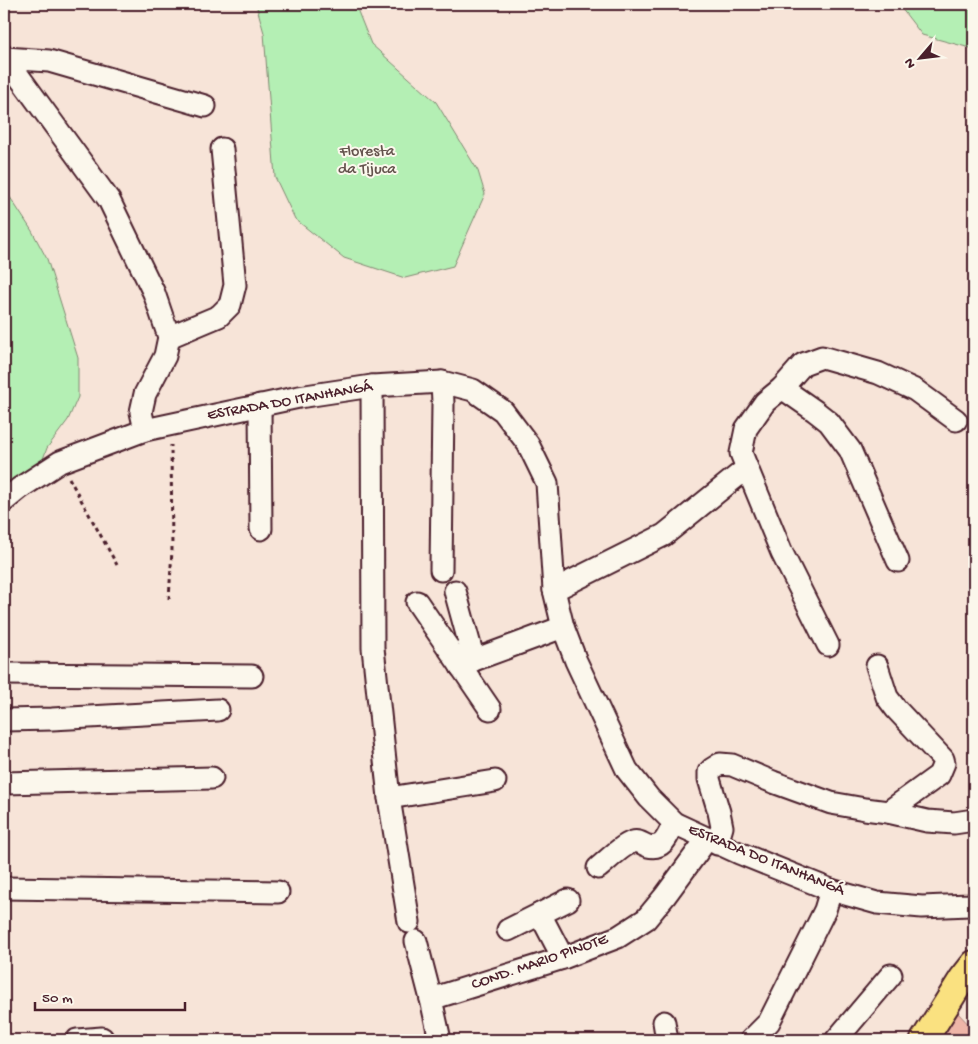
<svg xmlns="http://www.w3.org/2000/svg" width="978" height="1044" viewBox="0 0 978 1044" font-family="'Gochi Hand',sans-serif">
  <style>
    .green { fill: #b4efb4; stroke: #7f8770 }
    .building { fill: #efb6a8; stroke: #a77f76 }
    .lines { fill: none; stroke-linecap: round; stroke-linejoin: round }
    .minor-casing { stroke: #4a1f2b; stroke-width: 25 }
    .major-casing { stroke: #4a1f2b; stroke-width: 30 }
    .path { stroke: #4a1f2b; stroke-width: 3; stroke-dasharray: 4 4; stroke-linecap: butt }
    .minor { stroke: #fbf7ec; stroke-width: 21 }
    .major { stroke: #fae180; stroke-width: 26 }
    .labels { text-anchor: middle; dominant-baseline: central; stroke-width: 4; stroke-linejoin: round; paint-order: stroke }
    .park-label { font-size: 16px; fill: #64534d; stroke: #fbf7ec }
    .street-label { font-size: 16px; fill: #4a1f2b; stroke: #fbf7ec }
  </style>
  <rect width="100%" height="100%" fill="#f7e4d8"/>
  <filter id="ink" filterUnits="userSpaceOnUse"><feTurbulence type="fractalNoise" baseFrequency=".02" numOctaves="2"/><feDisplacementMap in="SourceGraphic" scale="10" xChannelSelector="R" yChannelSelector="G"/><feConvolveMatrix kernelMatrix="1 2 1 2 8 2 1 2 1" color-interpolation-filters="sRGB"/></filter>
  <g filter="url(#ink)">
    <g class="green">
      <polygon points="256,4 355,4 371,44 436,102 478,171 485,194 453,266 405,278 344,258 295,219 275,177 264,33"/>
      <polygon points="898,4 974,4 974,49 922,35"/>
      <polygon points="4,188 32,231 47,259 78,358 78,397 68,420 47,448 31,492 8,512 4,513"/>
    </g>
    <polygon class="building" points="956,1011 974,1030 974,1040 940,1040"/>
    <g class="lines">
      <defs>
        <g id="minor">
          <polyline points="4,56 109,200 154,293 169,337 165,356 145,394 141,412 145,430"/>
          <polyline points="5,58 49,61 205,106"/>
          <polyline points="169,337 219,316 230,305 235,285 222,149"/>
          <polyline points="372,386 373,648 389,798 409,922"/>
          <polyline points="782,388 803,364 822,357 878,373 915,390 956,420"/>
          <polyline points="260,405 261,529"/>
          <polyline points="747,468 741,453 746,429 765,402 782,388 815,411 829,422 850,450 898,561"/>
          <polyline points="4,501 20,488 60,462 145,430 299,397 372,386 442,382 473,390 503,411 528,444 547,483 554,590 563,627 576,661 627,770 649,798 674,823 739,853 831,890 877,903 922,907 969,905 974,904"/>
          <polyline points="441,570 443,403 442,382"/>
          <polyline points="554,590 664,535 747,468 782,553 828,645"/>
          <polyline points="455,591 474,660"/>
          <polyline points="417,602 490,709"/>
          <polyline points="877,666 887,697 896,709 943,759 944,763 939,775 888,812"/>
          <polyline points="461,667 474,660 563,627"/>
          <polyline points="4,674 252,676"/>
          <polyline points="4,720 52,719 218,710"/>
          <polyline points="4,783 212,778"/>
          <polyline points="389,798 495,781"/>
          <polyline points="717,844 722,827 719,812 709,779 709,772 712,769 720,764 732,765 773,782 831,803 865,809 888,812 927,821 954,823 974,820"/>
          <path d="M 598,868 C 608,860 622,845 633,842 C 639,840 642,844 648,846 C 664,850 668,835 674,823"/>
          <polyline points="4,888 278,892"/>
          <polyline points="540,914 563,958"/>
          <polyline points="508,930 568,900"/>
          <polyline points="416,941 431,999"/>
          <polyline points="664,1022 667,1040"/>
          <polyline points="77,1040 102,1038"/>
          <polyline points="440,1040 431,999 563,958 618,937 646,919 665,896 707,839"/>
          <polyline points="751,1040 769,1022 825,910 831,890"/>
          <polyline points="836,1040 891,975"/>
        </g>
        <polyline id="major" points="924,1040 963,978 974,964"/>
      </defs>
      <use href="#minor" class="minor-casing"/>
      <use href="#major" class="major-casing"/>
      <g class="path">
        <polyline points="69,478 117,565"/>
        <polyline points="169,599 172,550 171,445"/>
      </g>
      <use href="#minor" class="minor"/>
      <use href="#major" class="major"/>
    </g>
  </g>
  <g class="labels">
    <g class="park-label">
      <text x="367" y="152">Floresta<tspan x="367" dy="18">da Tijuca</tspan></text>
    </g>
    <g class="street-label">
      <text transform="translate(290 402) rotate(-10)">ESTRADA DO ITANHANGÁ</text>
      <text transform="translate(766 861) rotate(22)">ESTRADA DO ITANHANGÁ</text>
      <text transform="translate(540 963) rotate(-19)">COND. MARIO PINOTE</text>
    </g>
  </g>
  <rect width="978" height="1044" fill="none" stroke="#fbf7ec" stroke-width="20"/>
  <rect x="10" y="10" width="958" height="1024" fill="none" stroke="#4a1f2b" stroke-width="2" filter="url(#ink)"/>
  <g transform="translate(920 58) rotate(242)" stroke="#fbf7ec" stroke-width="4" paint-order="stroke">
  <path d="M0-4L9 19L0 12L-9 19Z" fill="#4a1f2b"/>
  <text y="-8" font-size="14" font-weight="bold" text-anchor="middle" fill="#4a1f2b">N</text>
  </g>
  <path d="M35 1002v8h150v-8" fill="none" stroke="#4a1f2b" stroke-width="2.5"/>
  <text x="42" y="1002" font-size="15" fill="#4a1f2b" stroke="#fbf7ec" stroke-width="4" paint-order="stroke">50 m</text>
</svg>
